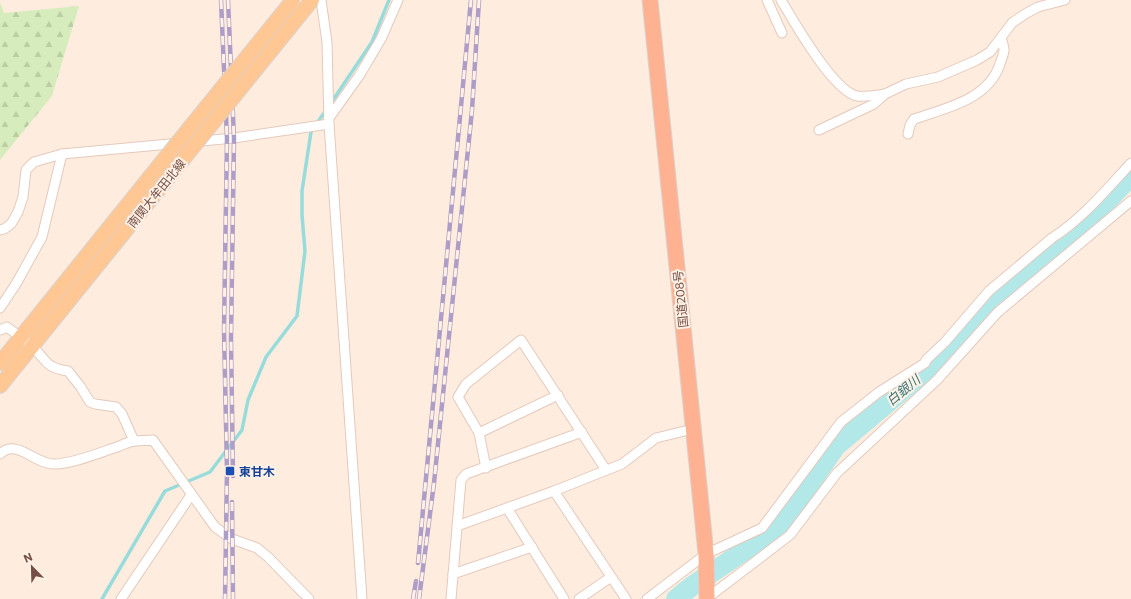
<svg xmlns="http://www.w3.org/2000/svg" width="1131" height="599" viewBox="0 0 1131 599" font-family="Commissioner,'Noto Sans JP',sans-serif">
  <style>
    .forest { fill: url(#forest-firs) }
    .lines { fill: none; stroke-linecap: round; stroke-linejoin: round }
    .stream { stroke: #98dbdb; stroke-width: 3.5 }
    .river { stroke: #b2e8e8; stroke-width: 20 }
    .minor-casing { stroke: #e4c9bd; stroke-width: 11 }
    .primary-casing { stroke: #dbd1cf; stroke-width: 16 }
    .trunk-casing { stroke: #dbd1cf; stroke-width: 17 }
    .minor { stroke: #fff; stroke-width: 9 }
    .primary { stroke: #ffc794; stroke-width: 14 }
    .trunk { stroke: #feb292; stroke-width: 15 }
    .rail-casing { stroke: #ad9dc7; stroke-width: 4.5 }
    .rail { stroke: #fff1e6; stroke-width: 3; stroke-dasharray: 9; stroke-linecap: butt }
    .primary-bridge-casing { stroke: #dbd1cf; stroke-width: 16; stroke-linecap: butt }
    .primary-bridge { stroke: #ffc794; stroke-width: 14 }
    .transit-dot { fill: #1a4fb4; stroke: #fff1e6; stroke-width: 1.5 }
    .labels { text-anchor: middle; dominant-baseline: central; stroke-width: 4; stroke-linejoin: round; paint-order: stroke }
    .street-label { font-size: 12px; fill: #754f45; stroke: #fff1e6 }
    .transit-label { font-size: 12px; font-weight: bold; fill: #164399; stroke: #fff1e6; text-anchor: start }
    .water-label { font-size: 13px; font-style: italic; fill: #357475; stroke: #fff1e6 }
  </style>
  <defs>
    <pattern id="forest-firs" width="22" height="20" patternUnits="userSpaceOnUse"><rect width="22" height="20" fill="#d7ecbc"/><path d="M5 1l3.5 6h-7zM16 11l3.5 6h-7z" fill="#bccca3"/></pattern>
  </defs>
  <rect width="100%" height="100%" fill="#feedde"/>
  <polygon class="forest" points="0,2 4,13 79,6 52,96 0,160"/>
  <g class="lines">
    <g class="stream">
      <polyline points="331,103 372,42 389,0"/>
      <polyline points="102,599 165,491 210,472 242,430 248,400 266,357 297,316 305,251 302,215 302,191 311,132 326,110"/>
    </g>
    <polyline class="river" points="676,599 692,586 781,526 836,446 947,353 978,313 1000,293 1049,254 1108,200 1131,176"/>
    <defs>
      <g id="minor">
        <polyline points="321,0 327,42 329,124 362,599"/>
        <polyline points="767,0 782,33"/>
        <path d="M 781,0 C 794,22 833,91 857,96 C 866,97 877,95 885,94"/>
        <polyline points="329,118 359,76 381,39 398,0"/>
        <polyline points="819,130 874,104 885,94 906,84 938,77 977,60 990,52 1012,23 1025,14 1038,7 1065,0"/>
        <path d="M 908,134 L 910,125 L 914,119 C 946,108 988,100 1000,64 C 1004,51 1006,52 1001,38"/>
        <polyline points="0,230 4,229 11,224 18,212 23,197 26,170 34,162 62,154 234,138 329,124"/>
        <polyline points="0,308 16,284 42,237 62,154"/>
        <path d="M 0,330 L 7,327 C 16,334 25,340 33,347 C 47,361 46,368 68,371 L 80,386 L 90,402 L 95,404 L 116,407 L 122,414 L 134,441"/>
        <polyline points="479,433 558,395"/>
        <path d="M 0,454 C 17,438 34,464 54,464 C 72,464 99,453 117,447 C 122,445 128,442 134,441 C 140,440 147,441 153,440 L 215,527 L 232,539 L 257,548 L 268,557 L 309,599"/>
        <polyline points="486,468 479,433 458,397 466,384 521,340 606,470"/>
        <polyline points="554,491 626,599"/>
        <polyline points="507,508 564,599"/>
        <polyline points="457,526 554,491 622,464 656,438 693,429"/>
        <polyline points="453,574 532,547"/>
        <polyline points="121,599 191,495"/>
        <polyline points="451,599 461,480 466,474 582,432"/>
        <polyline points="579,599 611,577"/>
        <path d="M 647,599 L 706,554 L 762,528 L 841,422 L 879,392 L 925,363 L 926,360 L 945,342 L 989,291 L 1052,238 C 1082,219 1107,189 1131,163"/>
        <polyline points="706,599 790,535 837,473 937,380 998,312 1131,201"/>
      </g>
      <g id="primary">
        <polyline points="0,363 149,178"/>
        <polyline points="0,386 164,183"/>
      </g>
      <polyline id="trunk" points="650,0 706,554 707,599"/>
    </defs>
    <use href="#minor" class="minor-casing"/>
    <use href="#primary" class="primary-casing"/>
    <use href="#trunk" class="trunk-casing"/>
    <use href="#minor" class="minor"/>
    <use href="#primary" class="primary"/>
    <use href="#trunk" class="trunk"/>
    <defs>
      <g id="rail">
        <polyline points="221,0 227,138 224,330 227,471 225,599"/>
        <polyline points="228,0 234,138 231,339 233,476"/>
        <polyline points="232,502 233,599"/>
        <polyline points="418,563 471,0"/>
        <polyline points="413,599 416,581"/>
        <polyline points="419,599 434,483 472,110 479,0"/>
      </g>
    </defs>
    <use href="#rail" class="rail-casing"/>
    <use href="#rail" class="rail"/>
    <defs>
      <g id="primary-bridge">
        <polyline points="149,178 293,0"/>
        <polyline points="164,183 312,0"/>
      </g>
    </defs>
    <use href="#primary-bridge" class="primary-bridge-casing"/>
    <use href="#primary-bridge" class="primary-bridge"/>
  </g>
  <rect class="transit-dot" x="225" y="466" width="10" height="10" rx="2"/>
  <g class="labels">
    <g class="street-label">
      <text transform="translate(156 193) rotate(-51)">南関大牟田北線</text>
      <text transform="translate(680 299) rotate(-96)">国道208号</text>
    </g>
    <g class="transit-label">
      <text x="239" y="471">東甘木</text>
    </g>
    <g class="water-label">
      <text transform="translate(903 390) rotate(-40)">白銀川</text>
    </g>
  </g>
  <g transform="translate(32 567) rotate(337)" stroke="#fff1e6" stroke-width="3" paint-order="stroke">
  <path d="M0-3L7 15L0 10L-7 15Z" fill="#754f45"/>
  <text y="-6" font-size="11" font-weight="bold" text-anchor="middle" fill="#754f45">N</text>
  </g>
</svg>
